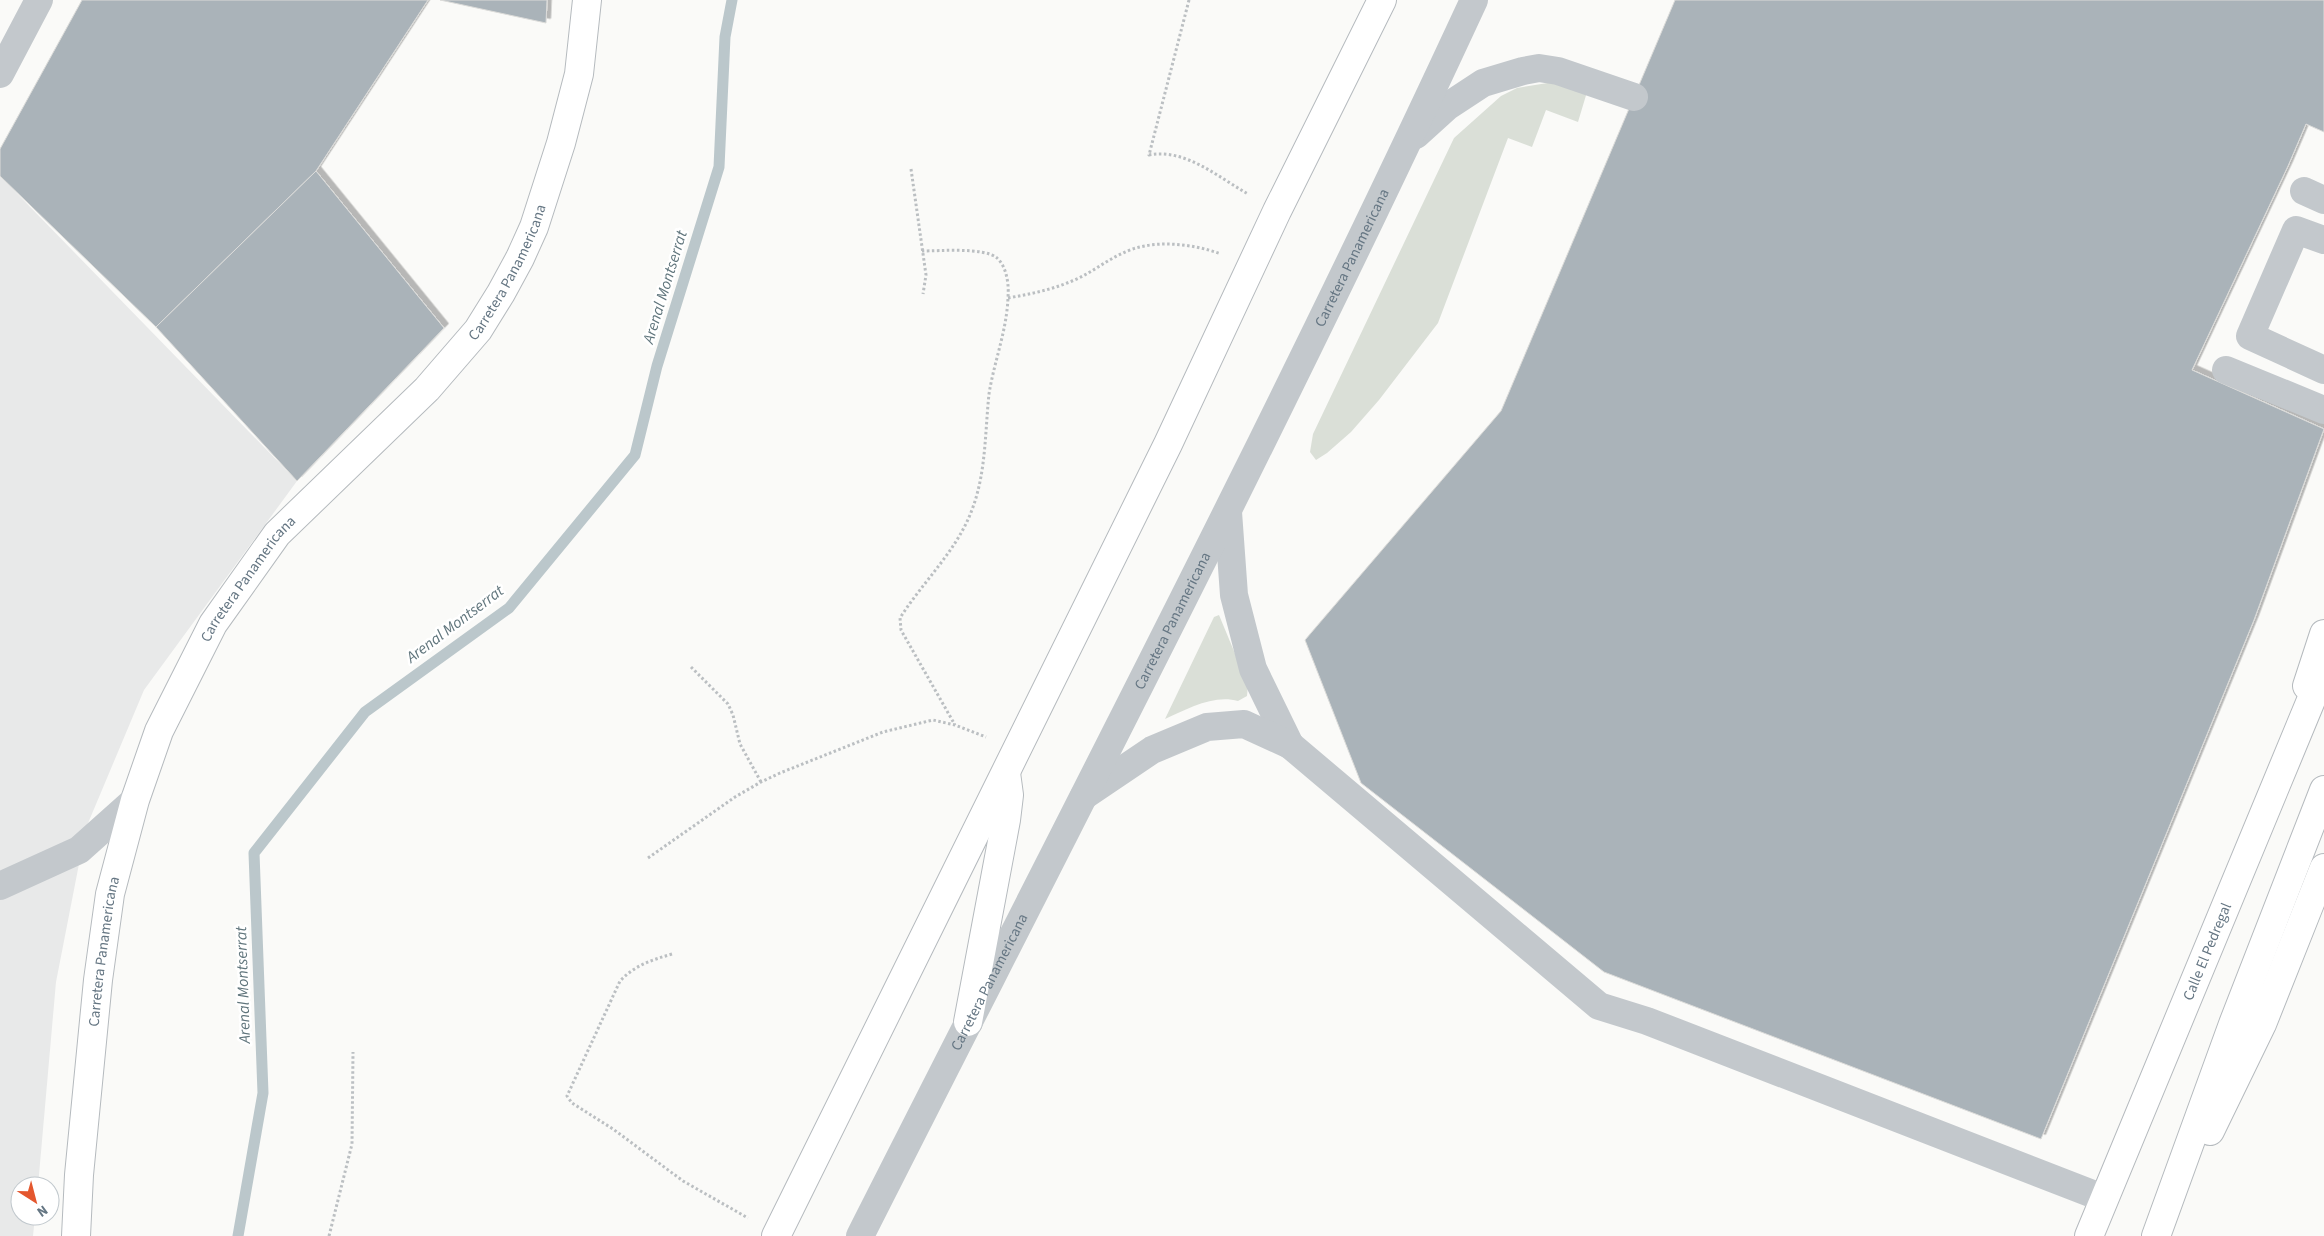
<svg xmlns="http://www.w3.org/2000/svg" width="2324" height="1236" viewBox="0 0 2324 1236" font-family="'Source Sans 3',sans-serif">
  <style>
    .built { fill: #e8e9e9 }
    .grass { fill: #dadfd7 }
    .lines { fill: none; stroke-linecap: round; stroke-linejoin: round }
    .stream { stroke: #bbc7cb; stroke-width: 11 }
    .building { fill: #aab3b9; stroke: #dcdcda; filter: url(#shadow) }
    .major-casing { stroke: #b5babe; stroke-width: 30 }
    .path { stroke: #bbbfc2; stroke-width: 3; stroke-dasharray: 2.5 2.5; stroke-linecap: butt }
    .minor { stroke: #c3c8cc; stroke-width: 28 }
    .major { stroke: #fff; stroke-width: 28 }
    .labels { text-anchor: middle; dominant-baseline: central; stroke-width: 5; stroke-linejoin: round; paint-order: stroke }
    .street-label { font-size: 15px; fill: #657683; stroke: #fff }
    .water-label { font-size: 16px; font-style: italic; fill: #60757c; stroke: #fff }
  </style>
  <defs>
    <filter id="shadow"><feDropShadow dx="4.5" dy="-4.5" stdDeviation="0" flood-color="#0004"/></filter>
  </defs>
  <rect width="100%" height="100%" fill="#fafaf8"/>
  <polygon class="built" points="0,176 297,481 144,690 86,828 56,982 38,1186 20,1186 20,1216 35,1216 33,1236 0,1236"/>
  <g class="grass">
    <polygon points="1560,81 1587,92 1578,122 1546,110 1532,147 1508,138 1438,323 1379,400 1351,432 1327,453 1316,460 1310,452 1313,434 1454,138 1501,96 1517,88"/>
    <path d="M 1219,615 L 1248,685 L 1247,696 L 1238,701 C 1214,694 1187,709 1165,719 L 1214,617 Z"/>
  </g>
  <g class="lines">
    <polyline class="stream" points="238,1236 263,1093 254,853 365,712 509,608 635,455 657,366 719,167 725,37 732,0"/>
  </g>
  <g class="building">
    <polygon points="82,0 428,0 316,171 156,327 0,176 0,149"/>
    <polygon points="440,0 547,0 546,23"/>
    <polygon points="1675,0 2324,0 2324,132 2306,124 2288,166 2192,370 2324,429 2254,620 2041,1139 1604,972 1361,783 1305,640 1501,411"/>
    <polygon points="316,171 444,328 297,481 156,327"/>
  </g>
  <g class="lines">
    <defs>
      <g id="major">
        <polyline points="2307,686 2324,634"/>
        <polyline points="968,1022 1006,820 1009,795 1006,773"/>
        <polyline points="2210,1131 2262,1024 2324,868"/>
        <path id="s2" d="M 76,1236 L 79,1175 L 98,980 L 110,894 L 135,800 L 159,731 L 213,624 L 277,534 L 427,389 L 478,330 L 501,293 L 520,258 L 534,227 L 561,143 L 579,74 L 587,0"/>
        <polyline points="776,1236 1168,444 1277,211 1382,0"/>
        <path id="s3" d="M 2089,1236 L 2324,669"/>
        <polyline points="2156,1236 2233,1024 2324,790"/>
      </g>
    </defs>
    <use href="#major" class="major-casing"/>
    <g class="path">
      <path d="M 1189,0 L 1149,155 C 1185,148 1218,177 1248,194"/>
      <polyline points="911,169 926,275 923,294"/>
      <path d="M 922,251 C 940,251 984,247 997,258 C 1007,267 1009,285 1008,297 C 1007,330 994,362 989,394 C 985,432 986,471 973,507 C 958,550 924,580 900,618 L 901,630 L 955,725"/>
      <path d="M 1008,298 C 1030,294 1051,290 1072,281 C 1090,274 1105,261 1123,253 C 1151,239 1191,243 1221,254"/>
      <polyline points="691,667 728,704 733,715 740,744 761,782"/>
      <polyline points="648,858 735,797 761,782 780,773 883,732 933,720 955,725 986,737"/>
      <path d="M 672,954 C 652,960 635,965 620,981 L 567,1096 L 572,1103 L 613,1129 L 683,1181 L 748,1218"/>
      <polyline points="329,1236 352,1144 353,1052"/>
    </g>
    <g class="minor">
      <polyline points="0,74 39,0"/>
      <polyline points="1416,135 1448,106 1483,83 1523,71 1539,68 1558,71 1634,97"/>
      <polyline points="2304,191 2324,200"/>
      <polyline points="2324,240 2296,230 2250,336 2324,370"/>
      <polyline points="2226,370 2324,410"/>
      <polyline points="1228,512 1234,595 1253,669 1290,745"/>
      <polyline points="1084,796 1152,750 1207,727 1244,724 1290,745 1599,1006 1647,1021 2103,1198"/>
      <polyline points="0,886 79,850 135,800"/>
      <path id="s1" d="M 860,1236 C 1068,825 1281,417 1474,0"/>
    </g>
    <use href="#major" class="major"/>
  </g>
  <g class="labels">
    <g class="street-label">
      <text stroke="none"><textPath href="#s1" startOffset="1095">Carretera Panamericana</textPath></text>
      <text stroke="none"><textPath href="#s2" startOffset="1096">Carretera Panamericana</textPath></text>
      <text stroke="none"><textPath href="#s2" startOffset="691">Carretera Panamericana</textPath></text>
      <text stroke="none"><textPath href="#s1" startOffset="690">Carretera Panamericana</textPath></text>
      <text stroke="none"><textPath href="#s2" startOffset="286">Carretera Panamericana</textPath></text>
      <text stroke="none"><textPath href="#s3" startOffset="308">Calle El Pedregal</textPath></text>
      <text stroke="none"><textPath href="#s1" startOffset="285">Carretera Panamericana</textPath></text>
    </g>
    <g class="water-label">
      <text transform="translate(665 287) rotate(-73)">Arenal Montserrat</text>
      <text transform="translate(455 624) rotate(-37)">Arenal Montserrat</text>
      <text transform="translate(243 985) rotate(-92)">Arenal Montserrat</text>
    </g>
  </g>
  <g transform="translate(35 1201) rotate(144)"><circle r="24" fill="#ffffff" stroke="#c1c8cd"/>
  <path d="M0-4L9 19L0 12L-9 19Z" fill="#e4572e"/>
  <text y="-8" font-size="14" font-weight="bold" text-anchor="middle" fill="#657683">N</text>
  </g>
</svg>
